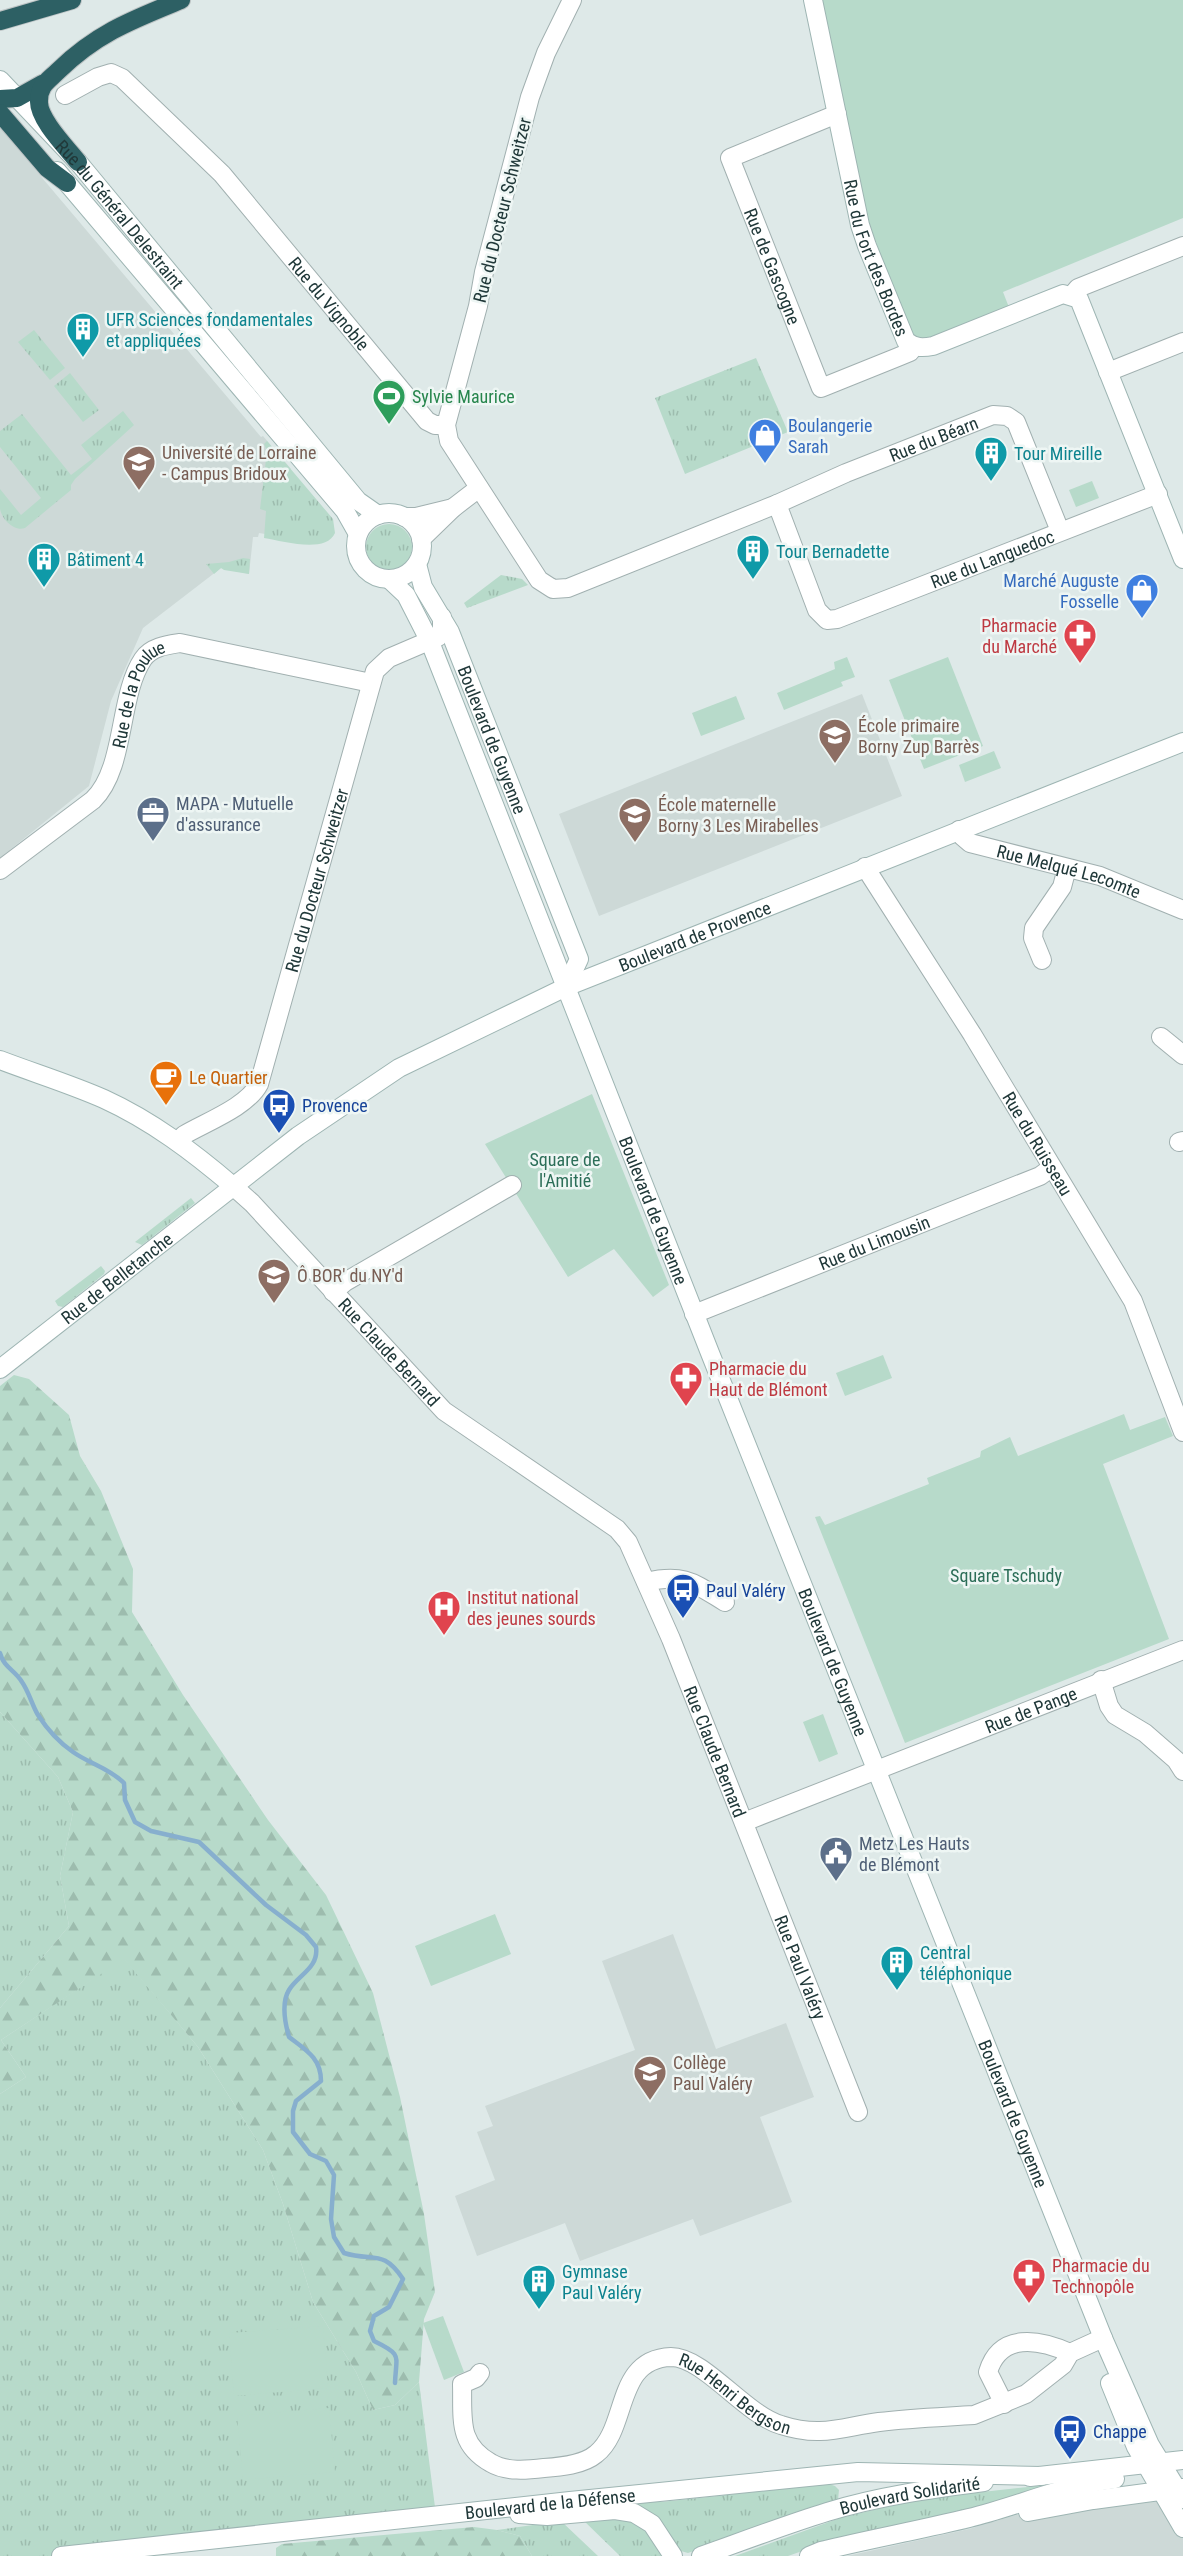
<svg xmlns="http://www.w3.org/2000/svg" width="1183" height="2556" viewBox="0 0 1183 2556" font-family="'Roboto Condensed',sans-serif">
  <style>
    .built { fill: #cdd9d7 }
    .grass { fill: url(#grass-tufts) }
    .forest { fill: url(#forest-firs) }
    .park { fill: #b7daca }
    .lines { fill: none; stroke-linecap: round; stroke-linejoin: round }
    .stream { stroke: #87afce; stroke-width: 4.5 }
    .street-casing { stroke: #a1b0b0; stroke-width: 20 }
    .secondary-casing { stroke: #9eb5b3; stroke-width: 20 }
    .highway-casing { stroke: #bcc3c4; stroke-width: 20 }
    .street { stroke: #fff; stroke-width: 18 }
    .secondary { stroke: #fff; stroke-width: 18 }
    .highway { stroke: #2d6064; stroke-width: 18 }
    .labels { text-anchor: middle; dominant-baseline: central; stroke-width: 5; stroke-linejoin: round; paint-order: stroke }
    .street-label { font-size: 18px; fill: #203839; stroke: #eef6f4 }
    .culture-label { font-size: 18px; fill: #0d838f; stroke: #eef6f4; text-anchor: start }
    .leisure-label { font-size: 18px; fill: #27864d; stroke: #eef6f4; text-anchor: start }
    .shop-label { font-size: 18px; fill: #366cbe; stroke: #eef6f4; text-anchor: start }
    .education-label { font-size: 18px; fill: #785e54; stroke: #eef6f4; text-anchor: start }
    .health-label { font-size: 18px; fill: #be3a42; stroke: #eef6f4; text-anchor: start }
    .service-label { font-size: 18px; fill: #4e5e75; stroke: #eef6f4; text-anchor: start }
    .food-label { font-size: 18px; fill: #c56008; stroke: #eef6f4; text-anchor: start }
    .transit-label { font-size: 18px; fill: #164399; stroke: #eef6f4; text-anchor: start }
    .park-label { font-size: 18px; fill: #2c6e58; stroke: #eef6f4 }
  </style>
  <defs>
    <pattern id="grass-tufts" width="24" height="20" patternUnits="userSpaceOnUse" patternTransform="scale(1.5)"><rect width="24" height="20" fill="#b7daca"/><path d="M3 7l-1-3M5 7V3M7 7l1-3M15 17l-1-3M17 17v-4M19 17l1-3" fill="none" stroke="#9dbcae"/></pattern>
    <pattern id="forest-firs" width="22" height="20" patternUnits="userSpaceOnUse" patternTransform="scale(1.5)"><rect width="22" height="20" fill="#b7daca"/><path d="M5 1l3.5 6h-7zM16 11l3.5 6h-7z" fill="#9dbcae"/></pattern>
  </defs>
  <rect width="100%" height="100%" fill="#dee9e8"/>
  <g class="built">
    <polygon points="0,128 261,437 263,436 291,469 265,534 259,533 258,537 253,537 249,574 221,568 143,628 111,701 89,786 0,858"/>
    <polygon points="862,694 902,796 599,916 559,814"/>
    <polygon points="673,1934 716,2049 786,2023 814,2097 760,2117 792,2202 700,2236 693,2219 580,2261 565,2223 477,2256 455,2196 495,2180 477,2132 493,2126 485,2106 635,2050 602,1961"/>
    <polygon points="1183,2488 1183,2556 847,2556 969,2529 1040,2508"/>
  </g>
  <g class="grass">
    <polygon points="34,330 65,368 50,380 18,342"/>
    <polygon points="756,358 788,432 685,474 655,398"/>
    <polygon points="70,373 99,410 83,422 54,386"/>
    <path d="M 123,411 L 134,425 L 75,479 L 71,485 L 71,490 L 25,528 C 15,532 2,520 0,509 C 0,503 0,495 0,489 L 21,515 L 41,498 L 0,447 L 0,431 L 22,414 L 71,475 L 92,459 L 81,445 Z"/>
    <path d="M 267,441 L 333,519 L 335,533 C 326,554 283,541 264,538 L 266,511 L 260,509 L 267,451 L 264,444 Z"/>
    <circle cx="389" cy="547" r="23"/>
    <polygon points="243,558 250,559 249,574 224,570 221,568 214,574 206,564 229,562"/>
    <polygon points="501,575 522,579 528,585 467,608 464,603"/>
    <polygon points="191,1198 195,1203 142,1245 135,1242"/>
    <polygon points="101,1266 105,1271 104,1274 63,1307 58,1306 55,1301"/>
    <polygon points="0,1712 58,1777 73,1812 60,1876 69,1926 0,2008"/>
    <polygon points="124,1958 198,2047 263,2150 283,2204 313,2302 356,2372 373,2410 395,2405 419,2382 436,2515 61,2556 0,2556 0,2094 26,2077 1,2040"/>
    <polygon points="829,2484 835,2486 839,2490 838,2500 688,2553 677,2550 626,2506 639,2497 661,2502"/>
    <polygon points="1046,2485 1044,2490 966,2511 828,2542 788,2556 735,2556 840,2518 919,2499"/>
    <path d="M 581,2518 C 603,2518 632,2513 649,2531 C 655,2538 659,2548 664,2556 L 620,2556 Z"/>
    <polygon points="561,2521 598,2556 532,2556 520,2536 497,2530"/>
  </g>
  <g class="forest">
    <polygon points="14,1375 29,1379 69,1415 80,1456 101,1491 133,1569 132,1612 183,1695 268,1820 326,1895 373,1993 400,2097 424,2214 435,2292 424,2319 419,2382 395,2405 373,2410 356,2372 313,2302 283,2204 263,2150 198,2047 124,1959 1,2040 26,2077 0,2094 0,2008 69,1926 60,1876 73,1812 58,1777 0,1712 0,1386"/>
    <polygon points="474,2527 497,2530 520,2536 532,2556 276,2556 276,2548 282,2544"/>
  </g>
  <g class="park">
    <polygon points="813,0 1183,0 1183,218 1003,292 1012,315 914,346 867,246"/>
    <polygon points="1092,481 1099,498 1076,507 1069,490"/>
    <polygon points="847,657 855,677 841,682 843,686 784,710 777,693 835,669 834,662"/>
    <polygon points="948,657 983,746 924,769 889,680"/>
    <polygon points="736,696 745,719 701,736 692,713"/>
    <polygon points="994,751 1001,768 965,782 959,765"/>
    <polygon points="592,1094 669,1285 653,1297 614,1249 568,1277 485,1144"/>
    <polygon points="883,1355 892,1378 845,1396 836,1373"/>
    <polygon points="1124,1414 1130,1430 1165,1417 1173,1436 1103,1464 1169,1639 905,1743 815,1517 820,1516 825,1525 929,1484 927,1478 980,1457 981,1451 1010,1437 1018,1456"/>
    <polygon points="823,1714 838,1754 819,1762 803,1722"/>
    <polygon points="495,1914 511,1954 431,1986 415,1946"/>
    <polygon points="443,2316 464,2372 444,2380 423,2323"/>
    <polygon points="323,2326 328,2388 234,2396 229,2333"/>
    <polygon points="329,2408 335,2472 243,2480 237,2416"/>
  </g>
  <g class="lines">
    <path class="stream" d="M 0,1653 C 4,1668 15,1670 22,1682 C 29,1692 32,1705 38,1715 C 47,1729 60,1743 73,1752 C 90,1764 109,1768 124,1783 L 125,1800 L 135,1822 L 151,1831 L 199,1842 L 266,1905 L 306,1935 L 316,1947 C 319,1968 298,1975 289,1990 C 281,2003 285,2023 289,2037 C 306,2050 321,2058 321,2081 L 296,2101 L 293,2111 L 293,2132 L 310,2154 L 326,2161 L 334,2175 L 331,2219 L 334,2237 L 344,2253 C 374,2262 383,2249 403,2279 L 389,2307 L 374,2316 L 370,2331 L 374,2341 C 403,2355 396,2355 395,2383"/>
    <defs>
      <g id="street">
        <path id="s1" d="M 572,0 L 546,53 L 530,97 L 484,272 L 478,306 L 446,425 L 449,441 L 539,580 L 553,589 L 568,588 L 777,504 L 846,473 L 993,415 L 1007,416 L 1016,422 L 1060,531"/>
        <path id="s2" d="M 65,95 L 98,77 L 111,73 L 122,78 L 222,174 L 427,421 L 435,425 L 446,425"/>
        <path id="s3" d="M 837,114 L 730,158 L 821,388 L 898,357 L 910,352 L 914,346"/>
        <polyline points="1072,295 1078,288 1183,246"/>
        <polyline points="1108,372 1183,342"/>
        <path id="s4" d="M 777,504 L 817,610 L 827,620 L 837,619 L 1158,494"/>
        <polyline points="404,517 416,517 453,508"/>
        <polyline points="421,539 453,508 479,488"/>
        <path id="s5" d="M 959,830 L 963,837 L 970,843 L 1100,876 L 1183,910"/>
        <path id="s6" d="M 865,867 L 972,1034 L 1133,1301 L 1183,1432"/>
        <path id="s7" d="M 0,870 L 93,800 C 126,768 118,696 143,659 C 151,647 167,645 180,643 L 371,683"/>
        <polyline points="1042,960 1033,938 1034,928 1062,887 1067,868"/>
        <polyline points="1161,1037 1183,1055"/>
        <path id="s8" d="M 178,1141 L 184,1135 C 206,1122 247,1107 259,1084 L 375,671 L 389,658 L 438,637 L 442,629 L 442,617"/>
        <polyline points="1179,1142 1183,1141"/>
        <path id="s9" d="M 233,1186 L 252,1203 L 444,1411 L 617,1529 L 628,1542 L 671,1639 L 858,2112"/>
        <polyline points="333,1292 345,1282 512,1185"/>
        <path id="s10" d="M 694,1314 L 1040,1176 L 1051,1168"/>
        <path d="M 646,1582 C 684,1573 694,1583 725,1602"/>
        <polyline points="1101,1680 1109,1706 1115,1715 1145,1733 1176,1760 1183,1771"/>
        <path id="s11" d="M 744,1822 L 1183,1650"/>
        <path id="s12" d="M 480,2373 L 476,2378 L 462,2384 C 463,2418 457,2444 491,2463 C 506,2472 527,2470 544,2468 C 560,2467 583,2465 596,2454 C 629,2428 614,2359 671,2357 C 704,2357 744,2414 781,2425 C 821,2438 842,2427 879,2422 C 911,2418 943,2417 974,2415 L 1026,2394 L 1063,2365 L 1070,2353 L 1103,2338"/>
        <path d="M 1004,2404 L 988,2372 C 1000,2332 1039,2339 1070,2353"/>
      </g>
      <g id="secondary">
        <path id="s13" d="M 813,0 L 860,225 L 867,246 L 906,341 C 915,348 922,348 933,346 L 1063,294 L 1079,299 L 1183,559"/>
        <path id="s14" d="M 0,80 L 78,162 L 358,501 L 378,515"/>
        <polyline points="57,171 345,511 358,534"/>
        <circle cx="389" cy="546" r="33"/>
        <path id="s15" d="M 417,564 L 423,587 L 450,632 L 579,959 L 566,987"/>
        <path id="s16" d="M 389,579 L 406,595 L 430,642 L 710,1353 L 1103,2338 L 1150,2445 L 1183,2499"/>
        <path d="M 0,1060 C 34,1073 70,1084 104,1099 C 152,1121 193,1152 233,1186"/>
        <path id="s17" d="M 0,1369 L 298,1136 L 399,1068 L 566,987 L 1183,742"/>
        <polyline points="1110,2383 1136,2447 1183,2528"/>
        <polyline points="1030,2477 1183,2460"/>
        <polyline points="1028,2512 1093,2500 1183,2488"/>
        <polyline points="519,2514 547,2516 615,2510 634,2513 652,2524 673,2556"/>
        <path id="s18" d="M 61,2556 L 570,2501 L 858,2472 L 1041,2476"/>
        <path id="s19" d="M 701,2556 C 743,2541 785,2525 827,2512 C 879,2496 931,2489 984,2482"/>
        <path d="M 809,2556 L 821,2551 C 870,2539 920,2530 969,2518 C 1018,2506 1064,2485 1115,2479"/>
      </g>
      <g id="highway">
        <polyline points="0,21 72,0"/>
        <polyline points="0,99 17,98 42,84"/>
        <polyline points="0,113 47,168 67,183"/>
        <path d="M 78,162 C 67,148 38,119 39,101 C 39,85 48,81 58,71 C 97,33 132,20 181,0"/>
      </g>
    </defs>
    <use href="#street" class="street-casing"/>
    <use href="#secondary" class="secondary-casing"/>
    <use href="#highway" class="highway-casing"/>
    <use href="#street" class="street"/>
    <use href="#secondary" class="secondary"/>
    <use href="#highway" class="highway"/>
  </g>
  <defs>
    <symbol id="building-pin" viewBox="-11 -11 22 30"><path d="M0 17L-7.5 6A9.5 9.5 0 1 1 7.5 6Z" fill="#0f9aa8" stroke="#eef6f4"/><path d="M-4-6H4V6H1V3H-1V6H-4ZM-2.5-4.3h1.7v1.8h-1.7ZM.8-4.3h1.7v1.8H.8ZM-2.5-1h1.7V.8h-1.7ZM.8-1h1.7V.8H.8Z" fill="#fff"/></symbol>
    <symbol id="stadium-pin" viewBox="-11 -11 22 30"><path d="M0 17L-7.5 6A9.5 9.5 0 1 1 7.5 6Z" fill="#2e9e5b" stroke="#eef6f4"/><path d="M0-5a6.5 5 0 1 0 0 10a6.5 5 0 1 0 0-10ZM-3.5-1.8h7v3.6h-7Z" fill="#fff"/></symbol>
    <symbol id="shop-pin" viewBox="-11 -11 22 30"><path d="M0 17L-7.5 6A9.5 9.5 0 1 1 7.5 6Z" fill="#3f7fe0" stroke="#eef6f4"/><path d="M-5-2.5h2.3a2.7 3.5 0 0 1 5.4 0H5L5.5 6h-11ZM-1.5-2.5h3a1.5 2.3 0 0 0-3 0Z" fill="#fff"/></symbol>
    <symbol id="university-pin" viewBox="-11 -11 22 30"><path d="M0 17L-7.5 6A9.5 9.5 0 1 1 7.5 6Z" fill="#8d6e63" stroke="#eef6f4"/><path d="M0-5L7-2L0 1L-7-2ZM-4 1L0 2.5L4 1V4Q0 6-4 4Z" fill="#fff"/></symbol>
    <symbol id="pharmacy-pin" viewBox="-11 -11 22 30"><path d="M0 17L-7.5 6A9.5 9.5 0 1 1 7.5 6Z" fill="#e0444e" stroke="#eef6f4"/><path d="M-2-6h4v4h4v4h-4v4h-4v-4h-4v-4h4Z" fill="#fff"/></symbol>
    <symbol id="school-pin" viewBox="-11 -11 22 30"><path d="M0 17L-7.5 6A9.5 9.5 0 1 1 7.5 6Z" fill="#8d6e63" stroke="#eef6f4"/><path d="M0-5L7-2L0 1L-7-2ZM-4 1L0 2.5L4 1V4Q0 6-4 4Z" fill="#fff"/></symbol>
    <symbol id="office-pin" viewBox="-11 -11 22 30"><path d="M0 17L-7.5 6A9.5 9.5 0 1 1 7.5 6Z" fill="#5c6f8a" stroke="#eef6f4"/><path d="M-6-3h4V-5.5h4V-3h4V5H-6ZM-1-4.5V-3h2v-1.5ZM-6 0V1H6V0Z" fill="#fff"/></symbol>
    <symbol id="cafe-pin" viewBox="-11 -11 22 30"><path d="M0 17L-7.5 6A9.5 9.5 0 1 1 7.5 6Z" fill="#e8710a" stroke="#eef6f4"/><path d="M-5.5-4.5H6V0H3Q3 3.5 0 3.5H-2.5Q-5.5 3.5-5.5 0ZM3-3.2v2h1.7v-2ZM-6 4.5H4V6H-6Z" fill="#fff"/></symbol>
    <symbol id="bus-pin" viewBox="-11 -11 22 30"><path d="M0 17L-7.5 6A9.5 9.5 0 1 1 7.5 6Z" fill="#1a4fb4" stroke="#eef6f4"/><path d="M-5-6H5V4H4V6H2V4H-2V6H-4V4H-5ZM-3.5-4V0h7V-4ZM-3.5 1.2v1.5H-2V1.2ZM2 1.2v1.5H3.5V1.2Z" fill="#fff"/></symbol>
    <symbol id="hospital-pin" viewBox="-11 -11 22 30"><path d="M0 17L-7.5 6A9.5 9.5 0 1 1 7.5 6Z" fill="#e0444e" stroke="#eef6f4"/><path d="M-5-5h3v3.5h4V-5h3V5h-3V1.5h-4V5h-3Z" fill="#fff"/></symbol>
    <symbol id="civic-pin" viewBox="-11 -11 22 30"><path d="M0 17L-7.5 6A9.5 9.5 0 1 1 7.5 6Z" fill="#5c6f8a" stroke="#eef6f4"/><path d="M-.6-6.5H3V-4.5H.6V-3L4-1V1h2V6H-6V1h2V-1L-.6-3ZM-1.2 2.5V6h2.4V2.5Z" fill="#fff"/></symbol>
  </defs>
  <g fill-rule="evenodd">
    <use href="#building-pin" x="64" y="310" width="38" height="52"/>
    <use href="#stadium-pin" x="370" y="377" width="38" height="52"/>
    <use href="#shop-pin" x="746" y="416" width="38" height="52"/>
    <use href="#building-pin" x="972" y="434" width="38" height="52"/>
    <use href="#university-pin" x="120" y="443" width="38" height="52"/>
    <use href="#building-pin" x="734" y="532" width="38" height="52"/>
    <use href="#building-pin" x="25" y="540" width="38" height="52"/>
    <use href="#shop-pin" x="1123" y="571" width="38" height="52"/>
    <use href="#pharmacy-pin" x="1061" y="616" width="38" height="52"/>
    <use href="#school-pin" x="816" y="716" width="38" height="52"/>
    <use href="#office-pin" x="134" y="794" width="38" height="52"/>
    <use href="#school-pin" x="616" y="795" width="38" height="52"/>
    <use href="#cafe-pin" x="147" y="1058" width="38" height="52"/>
    <use href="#bus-pin" x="260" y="1086" width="38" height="52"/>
    <use href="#school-pin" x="255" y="1256" width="38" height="52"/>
    <use href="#pharmacy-pin" x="667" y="1359" width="38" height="52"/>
    <use href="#bus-pin" x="664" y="1571" width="38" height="52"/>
    <use href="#hospital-pin" x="425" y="1588" width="38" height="52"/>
    <use href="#civic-pin" x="817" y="1834" width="38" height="52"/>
    <use href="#building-pin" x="878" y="1943" width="38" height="52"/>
    <use href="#school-pin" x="631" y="2053" width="38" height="52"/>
    <use href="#pharmacy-pin" x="1010" y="2256" width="38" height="52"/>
    <use href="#building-pin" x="520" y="2262" width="38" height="52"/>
    <use href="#bus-pin" x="1051" y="2412" width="38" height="52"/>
  </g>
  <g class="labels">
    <g class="street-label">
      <text transform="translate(502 210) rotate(-76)">Rue du Docteur Schweitzer</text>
      <text stroke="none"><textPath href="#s14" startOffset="180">Rue du Général Delestraint</textPath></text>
      <text stroke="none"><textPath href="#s13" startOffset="266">Rue du Fort des Bordes</textPath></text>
      <text stroke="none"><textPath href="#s3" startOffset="232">Rue de Gascogne</textPath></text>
      <text stroke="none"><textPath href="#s2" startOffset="370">Rue du Vignoble</textPath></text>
      <text stroke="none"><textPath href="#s1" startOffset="1053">Rue du Béarn</textPath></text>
      <text stroke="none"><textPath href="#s4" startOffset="304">Rue du Languedoc</textPath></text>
      <text stroke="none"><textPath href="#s7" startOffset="234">Rue de la Poulue</textPath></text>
      <text stroke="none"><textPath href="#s15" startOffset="192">Boulevard de Guyenne</textPath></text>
      <text stroke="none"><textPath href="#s5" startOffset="120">Rue Melqué Lecomte</textPath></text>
      <text stroke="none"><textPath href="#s8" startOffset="312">Rue du Docteur Schweitzer</textPath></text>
      <text stroke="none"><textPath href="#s17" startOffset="824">Boulevard de Provence</textPath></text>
      <text stroke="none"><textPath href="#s6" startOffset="326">Rue du Ruisseau</textPath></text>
      <text stroke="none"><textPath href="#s16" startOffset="687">Boulevard de Guyenne</textPath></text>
      <text stroke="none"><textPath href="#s10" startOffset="194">Rue du Limousin</textPath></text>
      <text stroke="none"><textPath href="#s17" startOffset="148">Rue de Belletanche</textPath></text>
      <text stroke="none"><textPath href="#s9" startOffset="228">Rue Claude Bernard</textPath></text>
      <text stroke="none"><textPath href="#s16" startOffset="1173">Boulevard de Guyenne</textPath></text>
      <text stroke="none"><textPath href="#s11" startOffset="308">Rue de Pange</textPath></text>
      <text stroke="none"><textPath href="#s9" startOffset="762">Rue Claude Bernard</textPath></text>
      <text stroke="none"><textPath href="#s9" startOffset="994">Rue Paul Valéry</textPath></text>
      <text stroke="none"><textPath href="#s16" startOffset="1659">Boulevard de Guyenne</textPath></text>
      <text stroke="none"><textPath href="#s12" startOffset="426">Rue Henri Bergson</textPath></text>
      <text stroke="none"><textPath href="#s19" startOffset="218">Boulevard Solidarité</textPath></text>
      <text stroke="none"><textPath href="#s18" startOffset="492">Boulevard de la Défense</textPath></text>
    </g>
    <g class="culture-label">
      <text x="106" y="319">UFR Sciences fondamentales<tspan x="106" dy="21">et appliquées</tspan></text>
      <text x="1014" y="453">Tour Mireille</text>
      <text x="776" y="551">Tour Bernadette</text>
      <text x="67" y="559">Bâtiment 4</text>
      <text x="920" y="1952">Central<tspan x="920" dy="21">téléphonique</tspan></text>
      <text x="562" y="2271">Gymnase<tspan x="562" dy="21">Paul Valéry</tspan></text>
    </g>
    <g class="leisure-label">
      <text x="412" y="396">Sylvie Maurice</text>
    </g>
    <g class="shop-label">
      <text x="788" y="425">Boulangerie<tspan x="788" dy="21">Sarah</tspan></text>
      <text x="1119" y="580" text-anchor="end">Marché Auguste<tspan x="1119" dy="21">Fosselle</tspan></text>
    </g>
    <g class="education-label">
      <text x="162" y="452">Université de Lorraine<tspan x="162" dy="21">- Campus Bridoux</tspan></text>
      <text x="858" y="725">École primaire<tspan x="858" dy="21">Borny Zup Barrès</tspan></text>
      <text x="658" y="804">École maternelle<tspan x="658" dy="21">Borny 3 Les Mirabelles</tspan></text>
      <text x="297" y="1275">Ô BOR' du NY'd</text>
      <text x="673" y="2062">Collège<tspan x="673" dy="21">Paul Valéry</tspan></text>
    </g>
    <g class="health-label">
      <text x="1057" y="625" text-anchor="end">Pharmacie<tspan x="1057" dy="21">du Marché</tspan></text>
      <text x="709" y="1368">Pharmacie du<tspan x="709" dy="21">Haut de Blémont</tspan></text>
      <text x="467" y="1597">Institut national<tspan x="467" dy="21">des jeunes sourds</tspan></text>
      <text x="1052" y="2265">Pharmacie du<tspan x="1052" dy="21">Technopôle</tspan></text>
    </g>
    <g class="service-label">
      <text x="176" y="803">MAPA - Mutuelle<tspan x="176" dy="21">d'assurance</tspan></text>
      <text x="859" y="1843">Metz Les Hauts<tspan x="859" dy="21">de Blémont</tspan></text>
    </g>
    <g class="food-label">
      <text x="189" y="1077">Le Quartier</text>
    </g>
    <g class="transit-label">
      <text x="302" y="1105">Provence</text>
      <text x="706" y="1590">Paul Valéry</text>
      <text x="1093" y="2431">Chappe</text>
    </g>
    <g class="park-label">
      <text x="565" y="1159">Square de<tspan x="565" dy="21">l'Amitié</tspan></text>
      <text x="1006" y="1575">Square Tschudy</text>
    </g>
  </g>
</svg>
